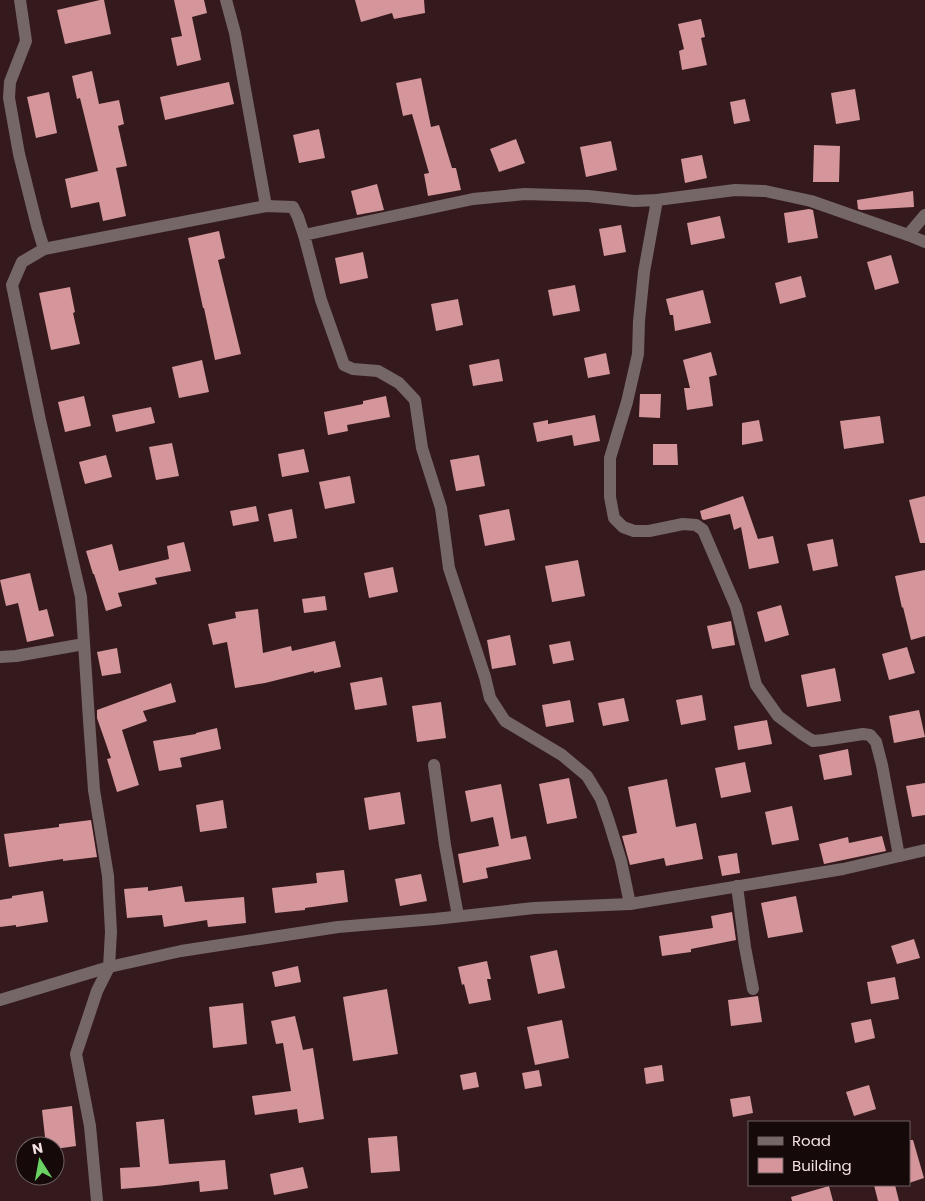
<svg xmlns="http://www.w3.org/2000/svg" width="925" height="1201" viewBox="0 0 925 1201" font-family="Poppins,sans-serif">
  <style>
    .building { fill: #d4969b }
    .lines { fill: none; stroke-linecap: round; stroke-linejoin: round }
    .minor { stroke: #756667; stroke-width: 12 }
  </style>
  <rect width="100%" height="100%" fill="#351a1d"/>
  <g class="building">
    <polygon points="100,0 104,0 111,34 65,44 57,10"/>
    <polygon points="174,0 204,0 207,13 192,17 201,60 177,66 171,38 182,36"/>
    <polygon points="355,0 424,0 425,13 394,19 392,13 361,22"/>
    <polygon points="701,19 705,37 701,38 707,65 682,70 679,51 684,49 678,24"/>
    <polygon points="92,71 99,104 119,100 124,124 118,126 127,166 116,168 126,216 103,221 99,202 71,208 65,179 98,171 80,98 77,99 72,76"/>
    <polygon points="421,78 431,127 439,125 452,168 456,168 461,190 428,196 424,174 429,173 412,114 403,116 396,83"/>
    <polygon points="229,82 234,104 165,120 160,97"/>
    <polygon points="855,89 860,120 836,124 831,93"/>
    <polygon points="49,92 57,133 36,138 27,97"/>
    <polygon points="745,99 750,121 734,124 730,102"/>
    <polygon points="319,129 325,158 299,163 293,135"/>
    <polygon points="516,139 525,163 499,172 490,149"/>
    <polygon points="611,141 617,170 586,177 580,147"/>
    <polygon points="814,145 840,146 839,182 813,182"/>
    <polygon points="702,155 707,178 685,183 681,159"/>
    <polygon points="377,184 384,210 357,215 351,191"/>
    <polygon points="913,191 914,207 861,210 858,209 857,200"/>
    <polygon points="809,209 813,210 818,238 788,243 784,213"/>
    <polygon points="720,216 725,238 691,245 687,223"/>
    <polygon points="621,225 626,252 604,256 599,229"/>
    <polygon points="219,231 225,258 218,260 241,354 215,360 204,308 203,308 188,238"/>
    <polygon points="363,252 368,278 340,284 335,258"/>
    <polygon points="891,255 899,283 875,290 867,262"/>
    <polygon points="801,276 806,297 780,304 775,283"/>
    <polygon points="575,285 580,311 553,316 548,290"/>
    <polygon points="70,287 75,312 73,313 80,344 51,350 39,293"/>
    <polygon points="703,290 711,323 675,331 673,315 670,315 666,299"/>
    <polygon points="458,299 463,325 436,331 431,304"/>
    <polygon points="711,352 717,375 709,377 713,406 687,410 684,388 690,388 683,360"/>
    <polygon points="606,353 610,374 588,378 584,358"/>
    <polygon points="499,359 503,381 473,386 469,365"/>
    <polygon points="202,360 209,392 179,398 172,367"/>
    <polygon points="640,394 661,394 660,418 639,417"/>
    <polygon points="84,396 91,426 65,432 58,402"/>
    <polygon points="386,396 390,417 347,425 348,431 328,435 324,412 363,404 363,401"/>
    <polygon points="151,407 155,423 116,432 112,415"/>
    <polygon points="595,415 600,441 574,446 572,435 537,442 533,423 548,420 548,424"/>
    <polygon points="880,416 884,443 844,449 840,421"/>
    <polygon points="759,420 763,441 742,445 742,423"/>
    <polygon points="172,443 179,476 156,480 149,447"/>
    <polygon points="653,444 677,444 678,465 653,465"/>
    <polygon points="304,449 309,472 282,477 278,454"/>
    <polygon points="106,455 112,477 85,484 79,462"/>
    <polygon points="479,455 485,486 456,491 450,460"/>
    <polygon points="350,476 355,503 325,509 319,482"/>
    <polygon points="743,496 758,539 773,536 779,563 749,569 741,527 734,530 730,514 704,520 702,519 700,511"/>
    <polygon points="925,496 925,543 920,543 909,500"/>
    <polygon points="256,506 259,521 233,526 230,511"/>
    <polygon points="292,509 297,538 274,542 268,514"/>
    <polygon points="509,509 515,540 485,546 479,515"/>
    <polygon points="833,539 838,566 813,571 807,544"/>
    <polygon points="184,542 191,571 155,578 157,584 118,593 122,606 106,611 94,574 93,574 86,551 112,544 119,571 169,559 167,546"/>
    <polygon points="578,560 585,596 552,602 545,566"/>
    <polygon points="393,567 398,592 369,598 364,573"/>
    <polygon points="925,570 925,636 911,640 903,607 902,608 895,576"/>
    <polygon points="30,573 39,611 47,609 54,636 27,642 18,603 6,606 0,580"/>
    <polygon points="325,596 327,610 304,613 302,599"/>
    <polygon points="781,605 789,635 765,642 757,612"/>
    <polygon points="258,609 263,653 291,646 292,651 335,641 341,667 314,673 314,671 265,683 235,688 227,642 213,645 208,624 236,618 235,612"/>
    <polygon points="731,621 735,645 712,649 707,626"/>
    <polygon points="510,635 516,665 492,669 487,640"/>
    <polygon points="570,641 574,660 553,664 549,645"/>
    <polygon points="907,647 915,673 889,680 882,654"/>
    <polygon points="117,648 121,673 102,676 97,652"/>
    <polygon points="835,668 841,701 807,707 801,675"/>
    <polygon points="382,677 387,705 355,710 350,683"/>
    <polygon points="171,683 176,702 143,711 147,721 122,730 139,785 117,792 107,759 111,758 97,718 97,710"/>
    <polygon points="702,695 706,720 681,725 676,700"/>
    <polygon points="624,698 629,721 603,726 598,703"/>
    <polygon points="570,700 574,722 546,727 542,705"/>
    <polygon points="441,702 446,738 417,742 412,706"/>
    <polygon points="919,710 925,737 894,743 889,716"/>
    <polygon points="767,720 772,744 738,750 734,726"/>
    <polygon points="217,728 221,749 180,758 182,767 159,771 153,741 196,734 196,733"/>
    <polygon points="848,749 852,775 824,780 819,755"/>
    <polygon points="745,762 751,792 721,798 715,768"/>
    <polygon points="569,778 577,818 547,824 539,784"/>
    <polygon points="667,779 676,827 696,823 703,859 666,866 664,858 630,865 622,836 637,833 628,787"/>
    <polygon points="925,783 925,815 912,817 906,786"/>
    <polygon points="501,784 511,839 526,836 531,859 486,868 488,878 463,883 458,854 499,846 493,817 471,822 465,791"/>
    <polygon points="400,792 405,824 369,830 364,798"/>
    <polygon points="223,800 227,828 200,832 196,805"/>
    <polygon points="792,806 799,840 772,845 765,812"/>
    <polygon points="91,820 97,857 63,861 63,859 9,867 4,834 59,827 59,824"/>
    <polygon points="882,836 886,851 824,864 819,844 848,837 849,843"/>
    <polygon points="737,853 740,873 722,876 718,856"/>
    <polygon points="344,870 348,902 305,908 305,910 275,913 272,888 317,883 316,873"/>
    <polygon points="421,874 427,901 400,906 395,879"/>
    <polygon points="182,886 185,902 244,897 246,923 208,927 207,920 164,927 162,915 127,918 124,889 148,887 148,891"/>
    <polygon points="43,891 48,922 16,927 16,925 0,927 0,900 12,898 12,896"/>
    <polygon points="796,896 803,932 768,938 761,903"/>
    <polygon points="732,912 736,940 691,949 691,952 662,956 659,936 713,928 711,916"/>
    <polygon points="914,939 920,958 897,964 891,946"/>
    <polygon points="557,950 565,988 538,994 530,956"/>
    <polygon points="487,961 491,979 487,979 491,1000 469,1004 464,984 462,985 458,967"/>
    <polygon points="298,966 301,982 275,987 272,972"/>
    <polygon points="895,977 899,999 871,1004 867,982"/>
    <polygon points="387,989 398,1054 353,1061 343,997"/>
    <polygon points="758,996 762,1022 731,1026 728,1000"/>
    <polygon points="243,1003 247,1044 213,1048 209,1007"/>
    <polygon points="295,1016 303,1050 313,1048 324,1119 299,1123 297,1109 255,1115 252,1096 291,1091 283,1043 276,1044 271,1021"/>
    <polygon points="871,1019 875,1038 855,1043 851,1023"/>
    <polygon points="562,1020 569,1058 535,1065 527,1027"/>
    <polygon points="662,1065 664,1081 646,1084 644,1068"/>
    <polygon points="539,1070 542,1086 525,1089 522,1073"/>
    <polygon points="476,1072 479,1087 463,1090 460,1075"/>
    <polygon points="869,1085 876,1109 854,1116 846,1092"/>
    <polygon points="750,1096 753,1113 733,1117 730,1099"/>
    <polygon points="72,1106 76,1146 55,1149 55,1146 46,1146 42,1110"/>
    <polygon points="164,1119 169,1164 225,1160 228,1189 200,1192 199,1181 157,1186 121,1189 120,1168 140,1167 136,1122"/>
    <polygon points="397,1136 400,1171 371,1173 368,1138"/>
    <polygon points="909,1140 913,1140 924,1178 909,1183"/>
    <polygon points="303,1167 308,1188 274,1195 270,1174"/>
    <polygon points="874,1185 895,1185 899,1201 878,1201"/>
    <polygon points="829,1186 833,1201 792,1201 791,1197"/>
  </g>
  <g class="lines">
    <g class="minor">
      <polyline points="20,0 26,41 10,82 9,98 19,154 37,226 44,249"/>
      <polyline points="226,0 235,33 266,206"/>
      <polyline points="657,200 644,272 639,321 638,354 627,402 610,458 610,497 614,518 623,527 634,531 649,531 683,524 696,525 703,530 736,607 756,685 778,716 802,734 813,741 824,740 863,734 870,735 876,742 882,765 899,856"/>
      <polyline points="908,235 925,242"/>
      <polyline points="0,657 16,656 84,644"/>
      <polyline points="434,765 445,845 458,916"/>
      <polyline points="737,886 745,947 753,989"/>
      <polyline points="630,904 621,861 609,822 601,799 587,776 562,755 505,721 490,698 485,677 449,568 441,508 422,448 415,400 399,383 378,371 353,369 344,365 321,300 304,235 473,199 525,194 588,196 634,201 657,200 735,190 765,191 811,201 908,235 925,215"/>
      <polyline points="0,1000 109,967 111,932 108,876 94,790 89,720 81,597 40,420 12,285 22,262 44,249 266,206 293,207 298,217 304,235"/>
      <polyline points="97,1201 90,1126 76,1054 97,991 109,967 181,951 338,927 435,919 534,908 630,904 843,869 925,850"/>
    </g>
  </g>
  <rect x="748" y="1121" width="162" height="65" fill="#15090a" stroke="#6e5f60"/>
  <rect x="758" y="1137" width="25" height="8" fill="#756667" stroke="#6e5f60"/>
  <text x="792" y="1146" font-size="15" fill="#f4e1e2">Road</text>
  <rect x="758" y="1158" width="25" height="15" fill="#d4969b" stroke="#6e5f60"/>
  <text x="792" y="1171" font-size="15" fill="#f4e1e2">Building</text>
  <g transform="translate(40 1161) rotate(349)"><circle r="24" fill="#15090a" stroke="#6e5f60"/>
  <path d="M0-4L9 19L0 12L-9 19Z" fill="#6ad363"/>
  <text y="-8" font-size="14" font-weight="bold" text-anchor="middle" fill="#f4e1e2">N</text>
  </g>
</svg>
